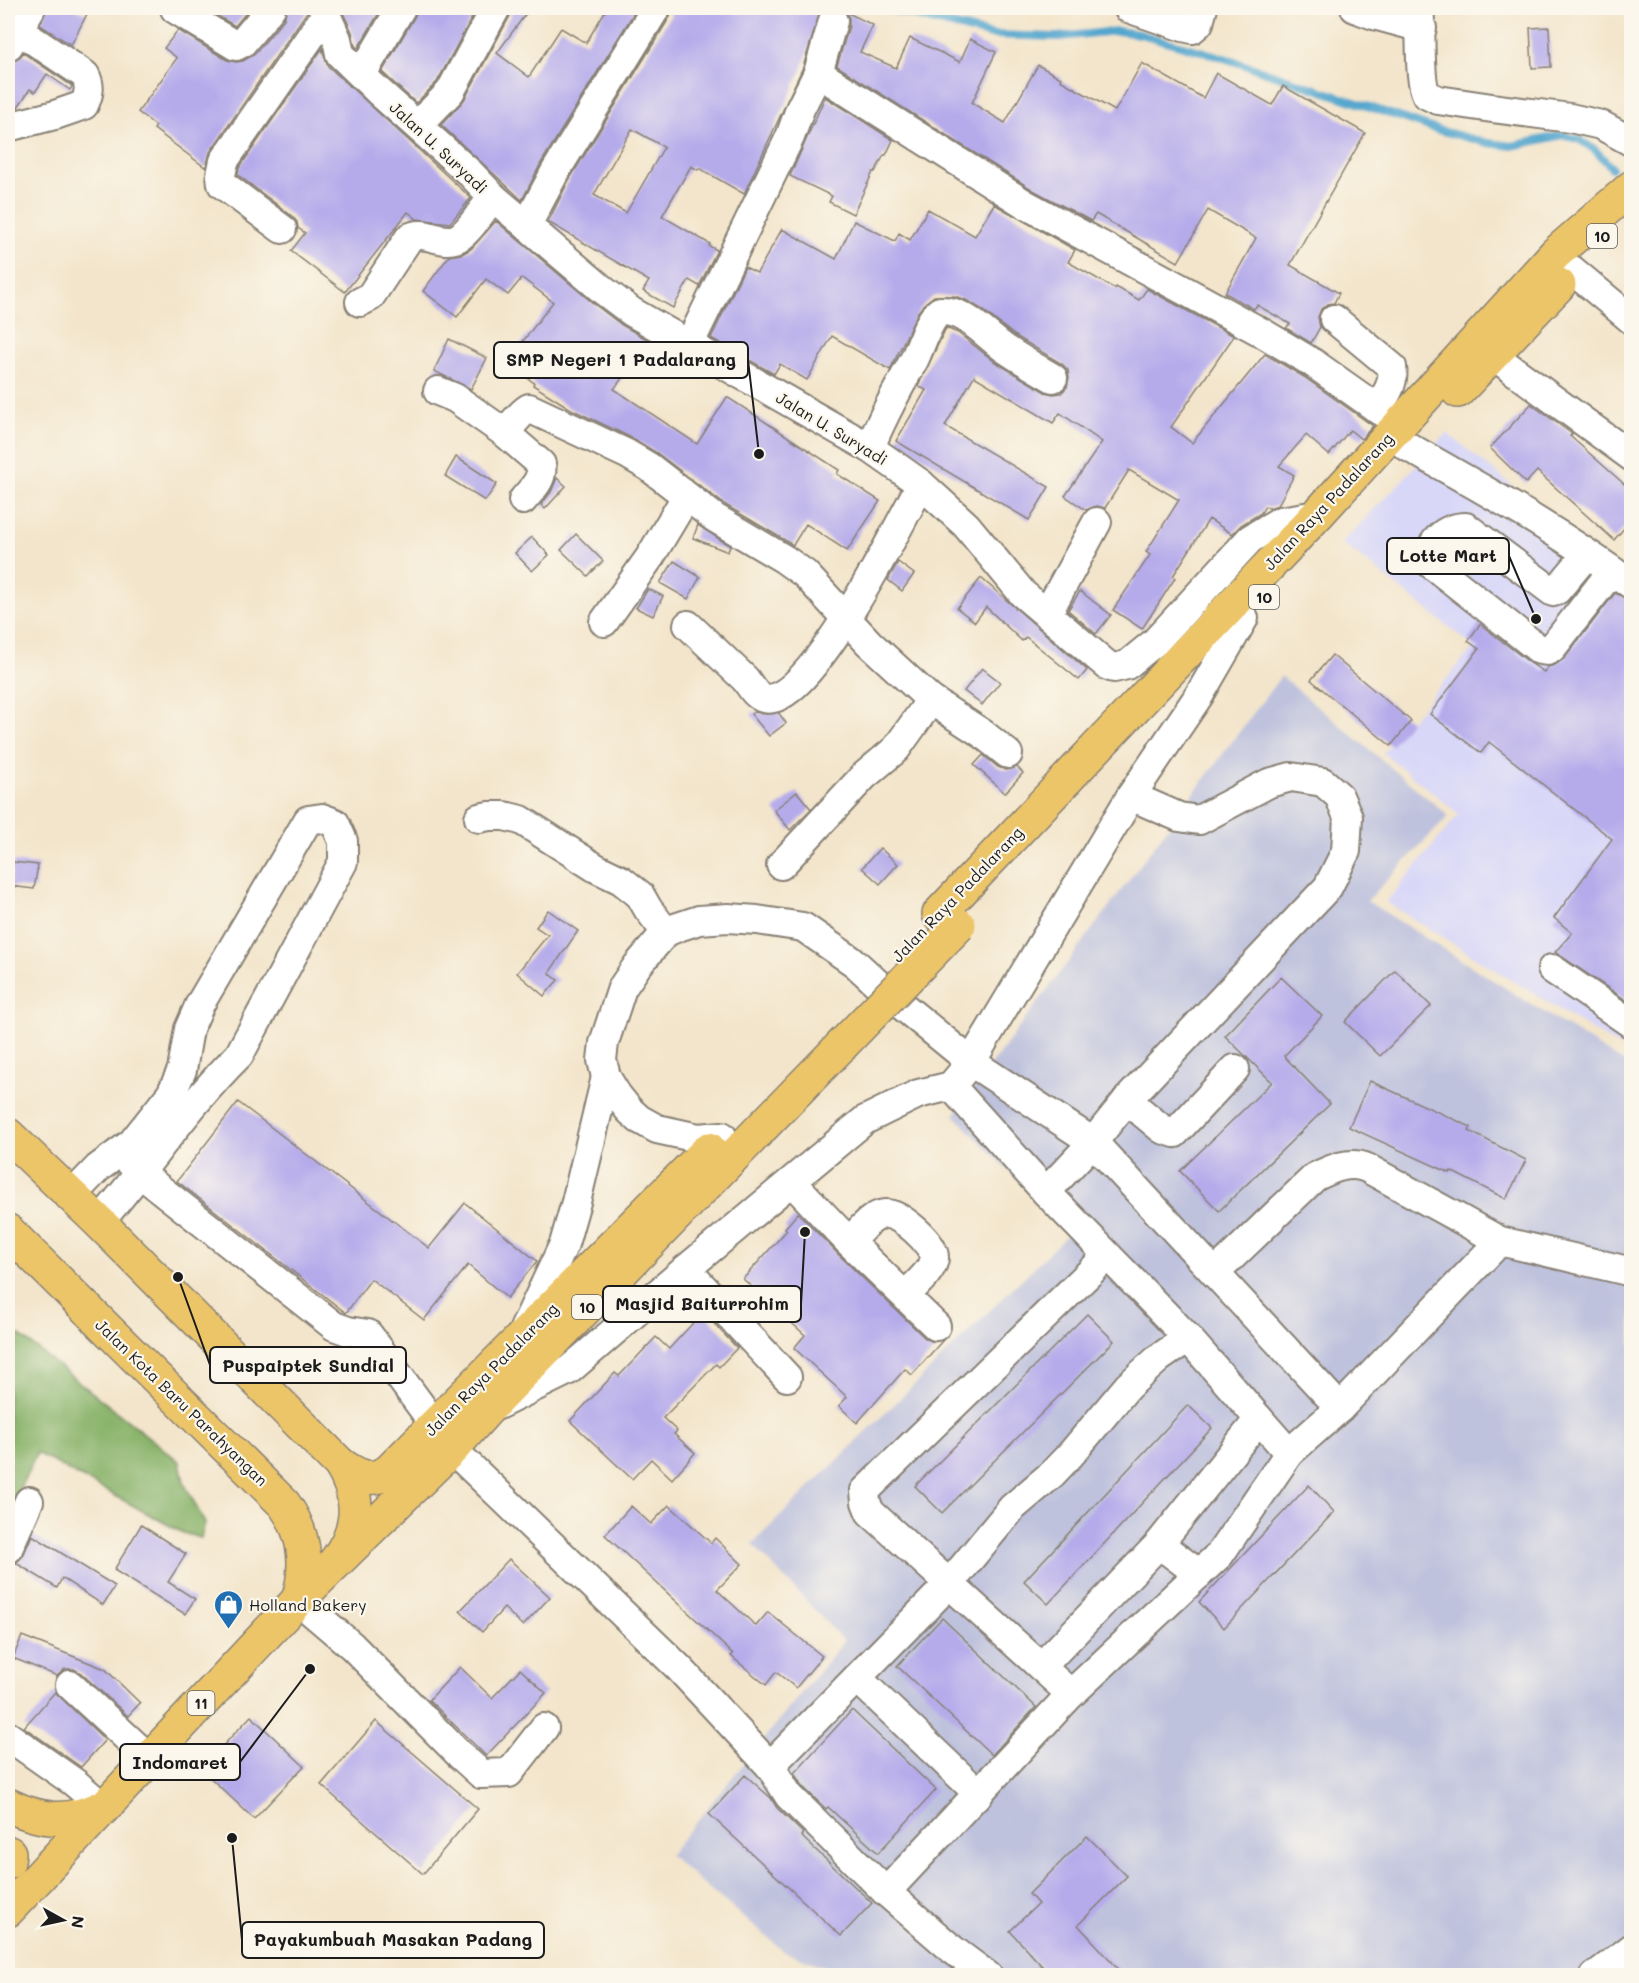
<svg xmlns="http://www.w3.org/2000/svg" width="1639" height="1983" viewBox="0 0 1639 1983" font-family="Mali,sans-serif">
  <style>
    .built { fill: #d8d7f8 }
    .industrial { fill: #bfc2dd }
    .forest { fill: #89b36b; stroke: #526844; stroke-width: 1.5 }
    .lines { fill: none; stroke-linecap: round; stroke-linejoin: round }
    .stream { stroke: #53a6ce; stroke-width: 8 }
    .building { fill: #b5abeb; fill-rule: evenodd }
    .minor-casing { stroke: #888074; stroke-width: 32 }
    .major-casing { stroke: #888074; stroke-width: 36 }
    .highway-casing { stroke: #888074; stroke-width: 36 }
    .minor { stroke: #fff; stroke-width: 28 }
    .major { stroke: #edc569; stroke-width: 33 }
    .highway { stroke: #edc569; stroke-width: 33 }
    .highway-bridge-casing { stroke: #888074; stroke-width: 36; stroke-linecap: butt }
    .highway-bridge { stroke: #edc569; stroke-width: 33 }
    .labels { text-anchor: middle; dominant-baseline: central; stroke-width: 4.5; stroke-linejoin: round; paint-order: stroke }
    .shield { fill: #fbf7ec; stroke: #5f5e5a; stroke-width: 1.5 }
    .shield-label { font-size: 15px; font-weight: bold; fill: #1c1c1c }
    .street-label { font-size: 16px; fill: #1c1c1c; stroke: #fbf7ec }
    .poi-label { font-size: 16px; fill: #1c1c1c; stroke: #fbf7ec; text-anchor: start }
    .leader { fill: none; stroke: #1c1c1c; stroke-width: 2 }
    .callout-dot { fill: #1c1c1c; stroke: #fbf7ec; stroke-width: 2 }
    .callout { fill: #fbf7ec; stroke: #1c1c1c; stroke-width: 2 }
    .callout-label { font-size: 18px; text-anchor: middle; font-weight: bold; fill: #1c1c1c }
  </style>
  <rect width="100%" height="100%" fill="#fbf7ec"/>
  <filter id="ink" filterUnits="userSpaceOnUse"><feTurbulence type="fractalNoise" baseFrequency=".0167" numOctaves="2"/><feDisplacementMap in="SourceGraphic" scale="12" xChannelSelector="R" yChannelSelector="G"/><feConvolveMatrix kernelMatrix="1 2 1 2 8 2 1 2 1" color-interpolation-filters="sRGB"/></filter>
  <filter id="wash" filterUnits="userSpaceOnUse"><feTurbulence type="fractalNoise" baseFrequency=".008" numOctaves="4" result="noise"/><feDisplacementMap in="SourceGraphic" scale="24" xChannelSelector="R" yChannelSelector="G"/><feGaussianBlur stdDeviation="1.35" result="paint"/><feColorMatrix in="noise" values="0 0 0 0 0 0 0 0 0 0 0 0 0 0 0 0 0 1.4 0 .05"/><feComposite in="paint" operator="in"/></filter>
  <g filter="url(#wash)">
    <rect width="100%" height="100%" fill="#f3e5cb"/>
    <polygon class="built" points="1447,433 1631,581 1631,1054 1386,902 1459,814 1383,753 1474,647 1342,543"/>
    <polygon class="industrial" points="1281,676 1449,816 1367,901 1631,1067 1631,1975 848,1975 785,1952 669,1855 844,1641 752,1544 1069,1233 954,1115"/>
    <polygon class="forest" points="8,1326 180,1462 184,1483 205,1523 201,1538 183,1533 37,1453 14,1500 8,1498"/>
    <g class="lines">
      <polyline class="stream" points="884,8 992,35 1058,37 1117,31 1140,34 1218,56 1438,130 1488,143 1512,146 1563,135 1580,140 1595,150 1612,168"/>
    </g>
    <g id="blocks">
      <g class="building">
        <polygon points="47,8 74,8 87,14 71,45 40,25"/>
        <polygon points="204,8 250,8 235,26"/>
        <polygon points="287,8 307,8 307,12 210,152 206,168 154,129 156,126 138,112 177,58 164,48 178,30 227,60 236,62 243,61 255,54 284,19"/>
        <polygon points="341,8 382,8 358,48 355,46 352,32"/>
        <polygon points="417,8 477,8 437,82 416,103 382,72 415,16"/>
        <polygon points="512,8 530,8 497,53 529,77 561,28 586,43 607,8 637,8 541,163 522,200 441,125 464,100 510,16"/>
        <path d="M 672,8 L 812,8 L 820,12 L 803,67 L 744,194 L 699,168 L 698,170 L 691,166 L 662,216 L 710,244 L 709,246 L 717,250 L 699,286 L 689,280 L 673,308 L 643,291 L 649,281 L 548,222 L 569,180 L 670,17 ZM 632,129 L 664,147 L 626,213 L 594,195 Z"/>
        <polygon points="846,12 873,25 860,52 896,68 910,38 960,62 970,39 996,52 972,103 1005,123 1038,65 1061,78 1060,80 1115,111 1142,63 1203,98 1216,73 1272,105 1283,86 1365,133 1290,265 1339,293 1334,303 1328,304 1321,309 1318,317 1320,327 1311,343 1286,328 1290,324 1257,305 1254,309 1225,293 1256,238 1208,210 1178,262 1096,214 1091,221 1033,190 837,66 849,26 849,18"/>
        <polygon points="1549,27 1551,67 1532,68 1530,28"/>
        <polygon points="322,49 328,66 471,198 450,223 417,219 408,212 345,292 291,251 305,233 298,228 297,222 292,216 238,175 239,168"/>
        <polygon points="23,53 72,86 70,90 47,74 35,92 30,89 18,107 8,110 8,61 17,60"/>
        <polygon points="825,97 893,140 886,155 884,155 875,172 873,172 853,214 829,202 832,196 790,176"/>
        <polygon points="994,204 1075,250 1068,262 1115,289 1116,287 1139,300 1147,289 1234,336 1171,427 1192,443 1265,354 1304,377 1373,426 1361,439 1350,430 1329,455 1306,435 1279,466 1294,475 1278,505 1269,508 1265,506 1261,513 1241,525 1232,534 1209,519 1173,576 1175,578 1142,629 1113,610 1150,555 1146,552 1179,500 1129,470 1105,508 1096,506 1086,510 1065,496 1102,442 1060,413 1053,423 974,376 945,426 1049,487 1029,520 896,441 926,390 918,386 946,328 958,333 995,362 1045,392 1053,394 1061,393 1067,387 1069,378 1068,370 1062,364 1014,335 983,310 966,300 954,296 934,296 925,303 918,312 890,370 832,336 807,380 780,364 774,374 711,338 745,267 757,273 782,229 836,259 854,221 895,241 899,233 910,240 928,209 975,236"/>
        <polygon points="496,221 594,304 622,325 650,341 614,389 697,444 727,397 839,470 837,474 880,501 847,551 806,524 793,545 724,504 657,453 634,439 571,409 533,385 534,383 507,362 553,302 522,278 508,295 486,279 457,317 423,291 449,256 462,254 471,249"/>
        <polygon points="449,339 487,358 471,389 434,371"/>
        <polygon points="1531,404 1572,434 1570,436 1632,491 1632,519 1614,540 1537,471 1526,483 1490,448"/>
        <polygon points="456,457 497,484 485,501 445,476"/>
        <polygon points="557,478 566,486 545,509 541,505 551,492"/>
        <polygon points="698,525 730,546 728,552 693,538"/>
        <polygon points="576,534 603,561 588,576 561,550"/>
        <polygon points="532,537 549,555 532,571 515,553"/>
        <polygon points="674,561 700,577 688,599 660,583"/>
        <polygon points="898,562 914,574 902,591 888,580"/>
        <polygon points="981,578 1087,670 1079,680 1026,637 1022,641 986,607 975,622 957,608"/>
        <polygon points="648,589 663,596 653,616 636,608"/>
        <polygon points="1080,591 1111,615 1096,634 1068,610"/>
        <polygon points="1615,593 1632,601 1632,1004 1555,952 1572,933 1554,918 1612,839 1489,742 1481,753 1430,714 1479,649 1468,641 1480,624 1530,663 1544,672 1548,667 1555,665 1565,658"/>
        <polygon points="1332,655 1411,721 1391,746 1311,680"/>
        <polygon points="982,668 1000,682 982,705 964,691"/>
        <polygon points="754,712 767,714 778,712 786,723 769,736 751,714"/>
        <polygon points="983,755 998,767 1006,770 1017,767 1023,773 1005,793 974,765"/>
        <polygon points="797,792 811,809 790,830 774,810"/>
        <polygon points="880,848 898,864 880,884 862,868"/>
        <polygon points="13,862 38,865 34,889 10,886"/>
        <polygon points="548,910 578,931 549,973 558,980 544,996 517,973 548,935 536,927"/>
        <polygon points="1395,970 1431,1006 1380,1056 1345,1022"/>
        <polygon points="1281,977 1322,1016 1284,1056 1330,1104 1219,1211 1180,1171 1272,1082 1225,1036"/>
        <polygon points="1370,1081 1471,1127 1469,1131 1526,1160 1506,1199 1451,1171 1450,1173 1349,1127"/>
        <polygon points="238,1102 429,1248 465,1203 537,1261 507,1298 468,1265 424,1320 371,1279 346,1313 177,1181"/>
        <polygon points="798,1213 838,1254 925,1338 933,1342 943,1340 912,1375 905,1369 857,1423 839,1406 847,1397 794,1348 805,1335 743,1279 787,1230 785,1228"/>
        <polygon points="703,1312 737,1348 719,1367 716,1364 663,1418 677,1431 674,1434 695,1453 672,1479 651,1459 632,1479 570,1421 615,1373 619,1376 656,1337 669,1349"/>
        <polygon points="1087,1314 1114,1341 942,1513 915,1486"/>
        <polygon points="1188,1405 1212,1428 1048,1604 1024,1581"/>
        <polygon points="1309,1485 1334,1512 1224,1628 1199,1602"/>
        <polygon points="669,1505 711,1543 715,1538 742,1564 717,1590 756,1626 768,1612 822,1656 796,1688 776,1672 766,1685 731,1656 733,1654 605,1535 631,1506 651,1524"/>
        <polygon points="141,1525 186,1554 168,1582 195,1599 185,1614 114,1570"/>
        <polygon points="32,1535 115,1586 103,1605 62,1578 57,1588 16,1563 23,1556"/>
        <polygon points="509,1559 550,1597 523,1626 504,1608 482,1632 460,1611"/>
        <polygon points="942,1618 1036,1707 992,1755 897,1666"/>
        <polygon points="22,1636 105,1669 140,1703 128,1716 81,1673 74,1669 65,1669 57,1676 13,1658"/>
        <polygon points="460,1667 492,1698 520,1669 546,1693 486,1756 429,1700"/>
        <polygon points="55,1692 105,1740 81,1767 24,1727"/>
        <polygon points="852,1710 936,1790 878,1853 828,1807 826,1809 802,1786 794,1773"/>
        <polygon points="251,1716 304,1766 254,1819 201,1769"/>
        <polygon points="376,1721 478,1809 423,1874 321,1785"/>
        <polygon points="745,1775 771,1798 777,1808 803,1833 801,1836 872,1903 841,1936 709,1814"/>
        <polygon points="1087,1836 1127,1876 1078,1925 1125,1976 1051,1976 1010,1931 1038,1904 1029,1894"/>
      </g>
    </g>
  </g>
  <g filter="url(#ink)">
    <use href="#blocks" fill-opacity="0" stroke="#888074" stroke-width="1.5"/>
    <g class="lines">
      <defs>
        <g id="minor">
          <polyline points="323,8 337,39 340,54 378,91 471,174 493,197 604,291 632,312 870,448 921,484 966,525 1023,594 1108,666 1114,668 1127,665 1155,642 1250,539 1280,521 1317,515"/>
          <polyline points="1128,8 1183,27 1192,29 1199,23 1203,8"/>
          <polyline points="1355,8 1374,15 1422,28"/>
          <path d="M 1419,8 C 1422,28 1418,82 1427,95 L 1438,100 L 1492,108 L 1570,118 L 1601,125 L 1632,142"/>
          <polyline points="175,9 236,46 242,43 271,8"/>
          <polyline points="9,45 31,8"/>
          <polyline points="818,73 1025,204 1261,332 1313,363 1399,424"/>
          <polyline points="362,74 401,8"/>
          <polyline points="418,125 450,92 496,8"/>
          <path d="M 8,127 L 55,115 L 84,105 C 89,94 91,86 85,75 L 18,30"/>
          <polyline points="527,225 555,172 656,8"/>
          <polyline points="282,229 222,184 221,175 224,161 325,16"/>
          <polyline points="1572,270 1632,320"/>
          <path d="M 360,302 L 370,297 L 409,238 C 424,229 439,244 455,239 C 468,235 484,207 493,197"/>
          <path d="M 1334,319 L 1392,367 C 1395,384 1385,396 1377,409"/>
          <polyline points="689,345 790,137 800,109 818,73 833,21"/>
          <polyline points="1494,356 1632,457"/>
          <polyline points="438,391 455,398 505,433"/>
          <path d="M 1405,445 C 1482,489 1560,531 1632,585"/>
          <path d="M 870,448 C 882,417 898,389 914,360 C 921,346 928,319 940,311 C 966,310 984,334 1004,348 C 1020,359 1036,368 1053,378"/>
          <path d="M 523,500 C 532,489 544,479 541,464 L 505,433 C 512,425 520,413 529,408 L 627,454 L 649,467 L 715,518 L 784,559 L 805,574 L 869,643 L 931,700 L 983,734 L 1008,754"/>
          <path d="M 1587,554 L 1557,590 L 1553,592 L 1466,527 C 1446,527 1428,541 1430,563 L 1540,650 L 1547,651 L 1552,648 L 1612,571"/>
          <polyline points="1047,614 1097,522"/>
          <polyline points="604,622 650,557 686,497"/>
          <path d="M 688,625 C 707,643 726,661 745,679 C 750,685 755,696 764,698 C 807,712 902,519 921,484"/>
          <polyline points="479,818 489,816 504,816 521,820 596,868 621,880 640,895 648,909 666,932"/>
          <polyline points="781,865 864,776 896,749 931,700"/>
          <polyline points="1552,969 1632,1024"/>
          <polyline points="951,1086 1046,1192 1188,1338"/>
          <polyline points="1127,1100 1162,1129 1175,1133 1235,1069"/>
          <polyline points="722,1136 698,1138 657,1129 639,1119 629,1110 617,1095 606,1077 602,1060 604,1043 622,988 637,966 666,932 678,927 699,920 728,918 757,920 803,927 855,963 894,999 971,1062 1093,1142 1340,1408"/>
          <polyline points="129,1161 141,1174 334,1326 348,1331 368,1334 435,1425"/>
          <polyline points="792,1182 849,1242 936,1326"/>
          <polyline points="1046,1192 1093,1142 1127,1100 1328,887 1346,851 1348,817 1339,796 1323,782 1291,777 1269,783 1199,820 1179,817 1131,796"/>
          <path d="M 72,1195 L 98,1168 L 132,1143 L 171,1094 L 182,1070 L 189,1029 L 200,1004 L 308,820 L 322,818 L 335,823 L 343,841 L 343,862 L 239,1055 C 187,1106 147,1168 99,1222"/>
          <path d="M 849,1242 C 859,1232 871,1215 885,1214 C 899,1212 935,1244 934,1258 C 933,1271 914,1286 906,1295"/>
          <polyline points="686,1269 787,1377"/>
          <path d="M 1216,1272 L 1315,1177 C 1331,1169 1350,1160 1367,1168 L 1500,1241 L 1632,1272"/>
          <polyline points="524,1329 564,1244 576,1202 606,1077"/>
          <polyline points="496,1406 569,1370 686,1269 865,1120 918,1094 951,1086 971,1062 1131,796 1200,694 1244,618"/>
          <polyline points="452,1449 679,1668 770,1766 789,1796 886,1892 953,1950 988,1976"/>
          <polyline points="1159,1544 1199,1574"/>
          <polyline points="8,1549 29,1501"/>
          <polyline points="298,1600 352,1646 460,1755 481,1774 509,1773 544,1728"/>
          <polyline points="1041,1667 1159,1544 1259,1419"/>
          <polyline points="857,1678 979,1794"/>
          <polyline points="70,1685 149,1758"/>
          <polyline points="1071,1694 870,1512 866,1502 865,1491 1107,1256"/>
          <polyline points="8,1736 75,1783 103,1807"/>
          <polyline points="770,1766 950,1583 1012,1508 1052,1474 1071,1454 1128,1386 1159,1358 1188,1338 1289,1453"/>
          <polyline points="886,1892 1071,1694 1220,1554 1289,1453 1340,1408 1500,1241"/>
          <polyline points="1595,1976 1632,1948"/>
        </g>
        <g id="major">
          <path d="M 8,1135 L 99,1222 L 340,1464 C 362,1499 360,1529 335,1562"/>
          <path d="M 8,1231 L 284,1504 C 305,1533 309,1566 298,1600"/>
          <path d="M 8,1805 C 43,1822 68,1823 103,1807"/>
        </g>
        <g id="highway">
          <polyline points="1458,391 1559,285"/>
          <polyline points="939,914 1317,515 1556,253 1632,187"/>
          <path d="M 340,1464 C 356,1475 371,1484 389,1471 L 709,1149"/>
          <polyline points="8,1862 9,1853"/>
          <polyline points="8,1910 298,1600 452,1449 486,1411 842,1045"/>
        </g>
      </defs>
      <use href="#minor" class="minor-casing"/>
      <use href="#major" class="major-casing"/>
      <use href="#highway" class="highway-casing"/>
      <use href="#minor" class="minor"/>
      <use href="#major" class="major"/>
      <use href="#highway" class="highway"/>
      <defs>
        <polyline id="highway-bridge" points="842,1045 959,925"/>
      </defs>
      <use href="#highway-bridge" class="highway-bridge-casing"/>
      <use href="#highway-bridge" class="highway-bridge"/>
    </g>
  </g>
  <defs>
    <symbol id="shop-pin" viewBox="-11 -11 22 30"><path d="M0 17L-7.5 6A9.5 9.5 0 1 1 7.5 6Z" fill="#1f6fb2" stroke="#fbf7ec"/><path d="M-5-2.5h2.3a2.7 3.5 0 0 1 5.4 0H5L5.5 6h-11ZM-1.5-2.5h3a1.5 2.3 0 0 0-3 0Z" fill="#fff"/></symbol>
  </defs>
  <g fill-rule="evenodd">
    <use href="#shop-pin" x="212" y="1588" width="33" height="45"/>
  </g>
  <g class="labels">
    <g class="shield">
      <rect x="1587" y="224" width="30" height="24" rx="4.5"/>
      <rect x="1249" y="585" width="30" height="24" rx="4.5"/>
      <rect x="572" y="1295" width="30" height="24" rx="4.5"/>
      <rect x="187.5" y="1691" width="27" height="24" rx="4.5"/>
    </g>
    <g class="shield-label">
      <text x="1602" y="236">10</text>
      <text x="1264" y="597">10</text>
      <text x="587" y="1307">10</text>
      <text x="201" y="1703">11</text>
    </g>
    <g class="street-label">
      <text transform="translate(439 147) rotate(43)">Jalan U. Suryadi</text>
      <text transform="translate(832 428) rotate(31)">Jalan U. Suryadi</text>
      <text transform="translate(1328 501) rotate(-47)">Jalan Raya Padalarang</text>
      <text transform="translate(957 894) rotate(-46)">Jalan Raya Padalarang</text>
      <text transform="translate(491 1369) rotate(-45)">Jalan Raya Padalarang</text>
      <text transform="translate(182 1402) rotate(44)">Jalan Kota Baru Parahyangan</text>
    </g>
    <g class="poi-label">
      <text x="249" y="1604">Holland Bakery</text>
    </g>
  </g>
  <path class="leader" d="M759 454L748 360M1536 619L1509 556M805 1232L801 1304M178 1277L210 1365M310 1669L240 1762M232 1838L242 1940"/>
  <g class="callout-dot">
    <circle cx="759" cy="454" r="6"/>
    <circle cx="1536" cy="619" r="6"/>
    <circle cx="805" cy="1232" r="6"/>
    <circle cx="178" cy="1277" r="6"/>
    <circle cx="310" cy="1669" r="6"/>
    <circle cx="232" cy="1838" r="6"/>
  </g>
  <g class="callout">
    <rect x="494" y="342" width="254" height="36" rx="6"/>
    <rect x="1387" y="538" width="122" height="36" rx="6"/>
    <rect x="603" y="1286" width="198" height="36" rx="6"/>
    <rect x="210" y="1347" width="196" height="36" rx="6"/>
    <rect x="120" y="1744" width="120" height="36" rx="6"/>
    <rect x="242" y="1922" width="302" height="36" rx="6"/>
  </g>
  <g class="callout-label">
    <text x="621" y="366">SMP Negeri 1 Padalarang</text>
    <text x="1448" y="562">Lotte Mart</text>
    <text x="702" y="1310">Masjid Baiturrohim</text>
    <text x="308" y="1372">Puspaiptek Sundial</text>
    <text x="180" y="1769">Indomaret</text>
    <text x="393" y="1946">Payakumbuah Masakan Padang</text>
  </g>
  <rect width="1639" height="1983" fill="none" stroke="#fbf7ec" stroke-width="30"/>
  <g transform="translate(63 1920) rotate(98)" stroke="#fbf7ec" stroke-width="4.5" paint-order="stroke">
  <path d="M0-4.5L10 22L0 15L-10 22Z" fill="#1c1c1c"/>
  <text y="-9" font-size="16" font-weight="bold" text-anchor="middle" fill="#1c1c1c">N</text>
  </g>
</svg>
